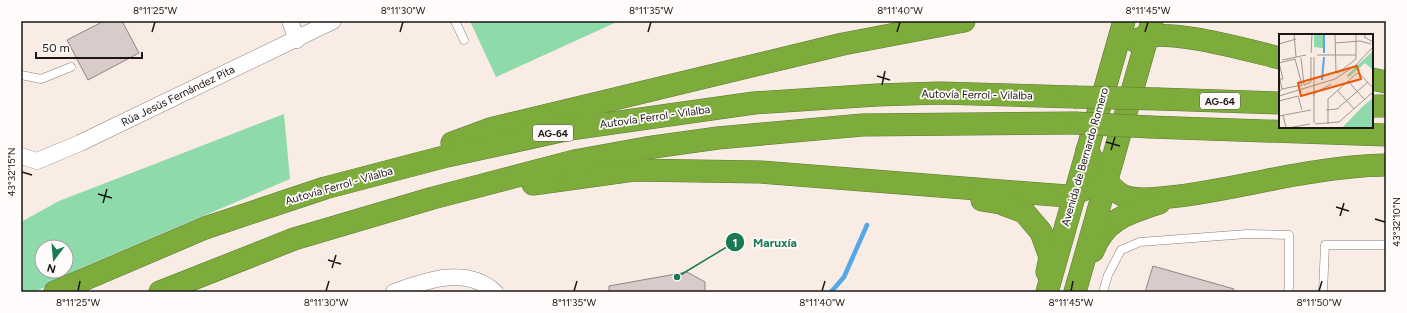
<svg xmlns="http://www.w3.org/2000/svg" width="1407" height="313" viewBox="0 0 1407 313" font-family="Figtree,sans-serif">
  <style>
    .green { fill: #8edaaa; fill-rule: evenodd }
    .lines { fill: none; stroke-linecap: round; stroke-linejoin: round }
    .stream { stroke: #55a7e7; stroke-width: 4.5 }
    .building { fill: #d8cbca; stroke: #918484 }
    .lane-casing { stroke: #897f79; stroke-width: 9 }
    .street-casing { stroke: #897f79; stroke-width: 17 }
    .highway-casing { stroke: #5b782e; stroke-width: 23 }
    .lane { stroke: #fff; stroke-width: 8 }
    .street { stroke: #fff; stroke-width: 16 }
    .highway { stroke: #7eac3c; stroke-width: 22 }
    .highway-bridge-casing { stroke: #5b782e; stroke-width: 23; stroke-linecap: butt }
    .highway-bridge { stroke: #7eac3c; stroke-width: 22 }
    .ticks { fill: none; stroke: #1a1714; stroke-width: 1.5 }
    .labels { text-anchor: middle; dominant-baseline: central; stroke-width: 3.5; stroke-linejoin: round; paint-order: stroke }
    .shield { fill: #fefbfa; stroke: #5e5b59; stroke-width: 1 }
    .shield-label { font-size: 10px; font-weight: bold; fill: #1a1714 }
    .street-label { font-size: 11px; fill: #1a1714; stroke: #fefbfa }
    .inset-river { fill: none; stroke: #55a7e7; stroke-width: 2 }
    .inset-road { fill: none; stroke: #9f9791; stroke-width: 1 }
    .view { fill: #e8590c; fill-opacity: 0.15; stroke: #e8590c; stroke-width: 2 }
    .inset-edge { fill: none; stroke: #1a1714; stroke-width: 2 }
    .leader { fill: none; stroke: #187a53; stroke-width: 1.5 }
    .callout-dot { fill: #187a53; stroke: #fefbfa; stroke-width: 1.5 }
    .mark-label { font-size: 12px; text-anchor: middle; font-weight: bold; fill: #fff }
    .callout-label { font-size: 12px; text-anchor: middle; font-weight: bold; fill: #187a53; stroke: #fefbfa; stroke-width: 3.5; stroke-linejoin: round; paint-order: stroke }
    .neatline { fill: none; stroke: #1a1714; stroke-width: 1.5 }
    .ticks-label { font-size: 10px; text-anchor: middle; fill: #1a1714 }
  </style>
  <rect width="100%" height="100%" fill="#f8ece5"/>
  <g class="green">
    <polygon points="470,21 619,21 496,77"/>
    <path d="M 284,114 L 290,179 L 81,268 L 35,292 L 21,292 L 21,222 L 59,201 ZM 42,247 L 66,247 L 66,271 L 42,271 Z"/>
  </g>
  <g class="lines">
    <polyline class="stream" points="831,292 844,277 867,225"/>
  </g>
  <g class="building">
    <polygon points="104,21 122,21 139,53 88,80 67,40"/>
    <polygon points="1153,266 1234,289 1233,292 1145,292"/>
    <polygon points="687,272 705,282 705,292 609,292 609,286"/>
  </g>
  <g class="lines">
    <defs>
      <g id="lane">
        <polyline points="455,21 464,40"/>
        <polyline points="21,75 41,79 71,67"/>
        <polyline points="1103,292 1108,275 1121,250 1140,242 1247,234 1289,235 1289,287 1288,292"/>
        <polyline points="1323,292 1325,245 1386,245"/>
      </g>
      <g id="street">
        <polyline points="290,21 297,40"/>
        <polyline points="21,156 37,161 80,143 333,21"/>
        <path d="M 394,292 C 425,281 466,265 495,292"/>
      </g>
      <g id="highway">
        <path d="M 1135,41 C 1159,24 1250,51 1280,58"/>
        <polyline points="1372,79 1386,82"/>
        <polyline points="1159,99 1280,103"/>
        <polyline points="1372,106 1386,106"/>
        <polyline points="1150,127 1386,135"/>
        <polyline points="452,143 490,129 843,44 964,21"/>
        <path d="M 1087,150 C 1097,166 1106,186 1122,195 C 1146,209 1263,180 1295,175 C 1324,170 1357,165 1386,165"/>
        <polyline points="533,184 634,170 760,172 1067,196 1091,187 1113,159"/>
        <polyline points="982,200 1000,203 1024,212 1041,232 1050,257 1047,272"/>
        <path d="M 1093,251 C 1105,219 1129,213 1159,203"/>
        <polyline points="55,292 205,228 325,188 447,156 570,129 754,103 877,95 940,93 1074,97"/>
        <polyline points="160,292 294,239 433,198 574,161 646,148 718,138 862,125 1075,123"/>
        <polyline points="1047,292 1124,21"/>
        <polyline points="1075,292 1152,21"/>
      </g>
    </defs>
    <use href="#lane" class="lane-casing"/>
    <use href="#street" class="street-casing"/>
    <use href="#highway" class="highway-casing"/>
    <use href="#lane" class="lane"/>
    <use href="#street" class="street"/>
    <use href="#highway" class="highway"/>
    <defs>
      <g id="highway-bridge">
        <polyline points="1074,97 1159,99"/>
        <polyline points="1075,123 1150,127"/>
      </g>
    </defs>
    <use href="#highway-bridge" class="highway-bridge-casing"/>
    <use href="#highway-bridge" class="highway-bridge"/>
  </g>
  <path class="ticks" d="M 152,32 L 155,22M 400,32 L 403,22M 648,32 L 651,22M 897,32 L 900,22M 1145,32 L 1148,22M 877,76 L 890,80M 882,85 L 885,71M 1106,142 L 1120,146M 1111,150 L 1115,137M 22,172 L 32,175M 98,194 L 112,198M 103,203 L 107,189M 1336,207 L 1349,211M 1340,216 L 1344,203M 1375,219 L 1385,222M 328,260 L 341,264M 332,268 L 336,255M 78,291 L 80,281M 326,291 L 329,281M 574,291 L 577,281M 822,291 L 825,281M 1071,291 L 1073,281M 1319,291 L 1322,281"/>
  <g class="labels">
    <g class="shield">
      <rect x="1200" y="93" width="40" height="16" rx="3"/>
      <rect x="533" y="125" width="40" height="16" rx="3"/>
    </g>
    <g class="shield-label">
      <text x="1220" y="101">AG-64</text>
      <text x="553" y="133">AG-64</text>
    </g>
    <g class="street-label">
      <text transform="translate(977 95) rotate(1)">Autovía Ferrol - Vilalba</text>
      <text transform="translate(178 96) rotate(-26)">Rúa Jesús Fernández Pita</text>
      <text transform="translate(655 117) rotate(-8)">Autovía Ferrol - Vilalba</text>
      <text transform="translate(1085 157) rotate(-74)">Avenida de Bernardo Romero</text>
      <text transform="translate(339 186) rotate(-16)">Autovía Ferrol - Vilalba</text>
    </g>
  </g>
  <g transform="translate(1279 34)">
    <rect width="94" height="94" fill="#f8ece5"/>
    <path d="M 35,0 L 44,0 L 44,14 L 35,13 ZM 94,17 L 94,36 L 86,29 L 69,44 L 68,41 ZM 94,64 L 94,94 L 63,94 L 83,73 Z" fill="#8edaaa"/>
    <path class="inset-river" d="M 45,0 L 45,19M 43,46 L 45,23"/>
    <path class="inset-road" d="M 15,0 L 17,23M 56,0 L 57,38 L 59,39 L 77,25 L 77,0M 87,0 L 85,3 L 94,8M 56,9 L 81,7 L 92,10M 0,10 L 17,5M 32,19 L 33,0M 38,21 L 77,21M 22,24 L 25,51 L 32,48 L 32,23M 3,26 L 27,21M 0,41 L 3,55 L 0,58M 1,45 L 4,45 L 0,29 L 16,25 L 23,51 L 3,55M 69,47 L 85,65M 59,57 L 75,75M 0,62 L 56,45 L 77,31 L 94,13M 34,62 L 36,59 L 52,50M 0,67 L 19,62 L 23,76M 47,76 L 58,75 L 89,48M 4,81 L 7,94M 0,82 L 32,76M 35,89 L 35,23M 36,90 L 60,88 L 94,58M 49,90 L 49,65 L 77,40 L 80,39 L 94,54M 9,94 L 31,90"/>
    <path class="view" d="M 78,32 L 82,45 L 22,62 L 19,49 Z"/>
    <rect width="94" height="94" class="inset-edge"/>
  </g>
  <path class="leader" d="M677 277L735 242"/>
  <g class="callout-dot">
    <circle cx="677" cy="277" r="4"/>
    <circle cx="735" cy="242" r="10"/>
  </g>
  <g class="mark-label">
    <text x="735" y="247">1</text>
  </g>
  <g class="callout-label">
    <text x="775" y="247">Maruxía</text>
  </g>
  <rect width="1407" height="313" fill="none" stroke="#fefbfa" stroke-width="44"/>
  <g transform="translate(54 259) rotate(196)"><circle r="19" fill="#fefbfa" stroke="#a3a09e"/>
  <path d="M0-3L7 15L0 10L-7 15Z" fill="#187a53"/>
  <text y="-6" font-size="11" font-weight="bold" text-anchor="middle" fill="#1a1714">N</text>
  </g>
  <path d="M36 52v6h106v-6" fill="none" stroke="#1a1714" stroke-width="2"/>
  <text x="42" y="52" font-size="12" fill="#1a1714" stroke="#fefbfa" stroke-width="3" paint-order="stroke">50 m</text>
  <rect x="22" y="22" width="1363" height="269" class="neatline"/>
  <g class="ticks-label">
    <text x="155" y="14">8°11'25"W</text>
    <text x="403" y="14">8°11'30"W</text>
    <text x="651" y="14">8°11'35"W</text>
    <text x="900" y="14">8°11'40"W</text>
    <text x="1148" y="14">8°11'45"W</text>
    <text transform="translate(11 172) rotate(-90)" y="4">43°32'15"N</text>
    <text transform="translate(1396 222) rotate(-90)" y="4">43°32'10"N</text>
    <text x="78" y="306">8°11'25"W</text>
    <text x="326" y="306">8°11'30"W</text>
    <text x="574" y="306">8°11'35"W</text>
    <text x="822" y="306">8°11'40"W</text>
    <text x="1071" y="306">8°11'45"W</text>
    <text x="1319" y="306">8°11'50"W</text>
  </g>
</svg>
